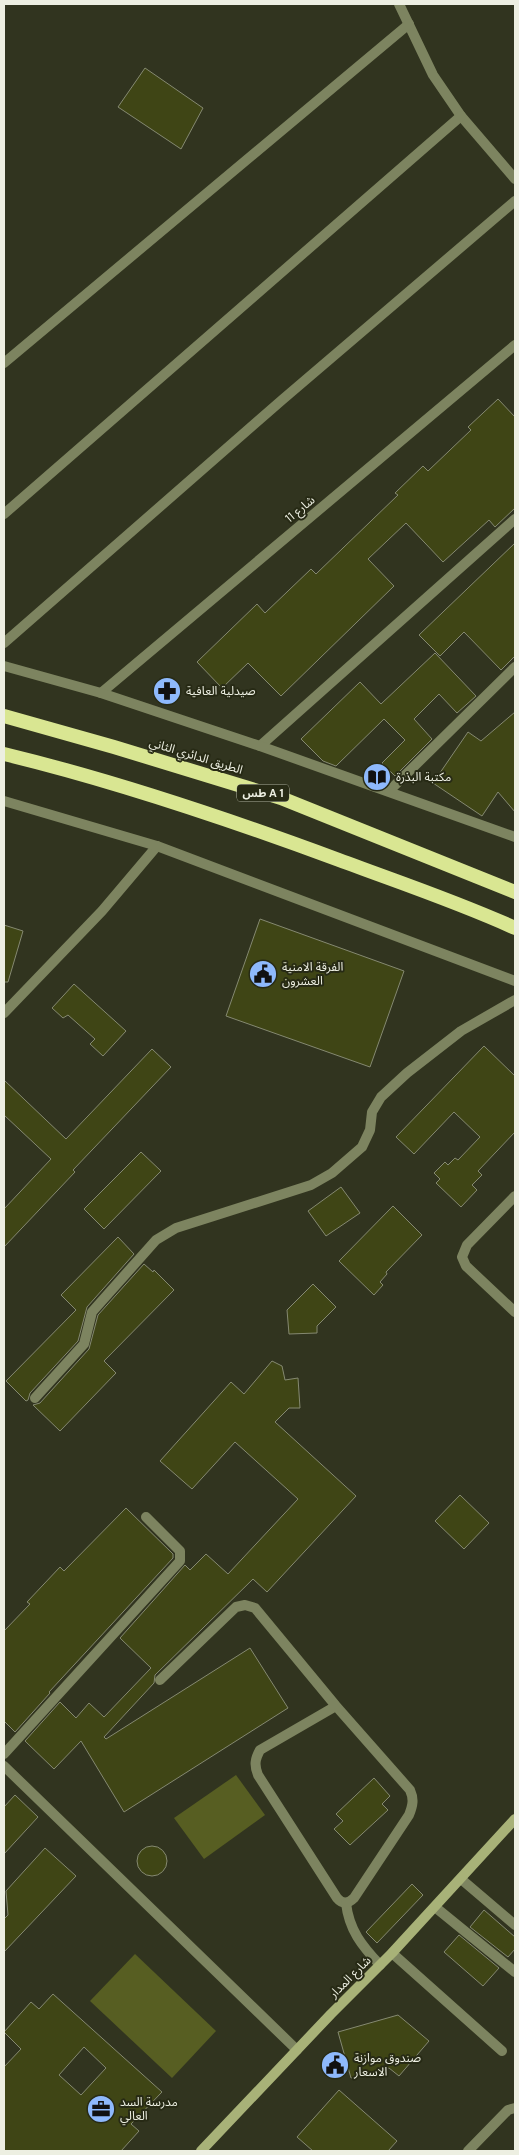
<svg xmlns="http://www.w3.org/2000/svg" width="519" height="2155" viewBox="0 0 519 2155" font-family="'DM Sans','Noto Sans Arabic',sans-serif">
  <style>
    .green { fill: #575e22 }
    .building { fill: #3f4515; stroke: #858971; fill-rule: evenodd }
    .lines { fill: none; stroke-linecap: round; stroke-linejoin: round }
    .service { stroke: #7d8460; stroke-width: 10 }
    .minor { stroke: #7d8460; stroke-width: 10 }
    .tertiary { stroke: #7d8460; stroke-width: 10 }
    .secondary { stroke: #a8b278; stroke-width: 10 }
    .trunk { stroke: #d9e692; stroke-width: 14 }
    .labels { text-anchor: middle; dominant-baseline: central; stroke-width: 4; stroke-linejoin: round; paint-order: stroke }
    .shield { fill: #272a15; stroke: #b2b4a4; stroke-width: 1 }
    .shield-label { font-size: 11px; font-weight: bold; fill: #edefe2 }
    .street-label { font-size: 12px; fill: #edefe2; stroke: #272a15 }
    .poi-label { font-size: 12px; fill: #edefe2; stroke: #272a15; text-anchor: start }
  </style>
  <rect width="100%" height="100%" fill="#31341f"/>
  <g class="green">
    <polygon points="236,1775 265,1815 204,1859 174,1818"/>
    <polygon points="135,1954 216,2031 172,2078 90,2001"/>
  </g>
  <g class="building">
    <polygon points="145,68 203,108 181,149 118,107"/>
    <polygon points="498,399 515,417 515,508 495,527 489,520 443,562 406,523 368,559 394,586 281,696 248,663 222,688 197,662 257,604 265,613 311,569 316,574 398,495 395,493 423,466 428,471 471,430 468,427"/>
    <polygon points="515,543 515,656 501,670 464,632 440,656 419,635"/>
    <polygon points="435,653 476,696 457,713 439,694 414,719 432,739 395,776 382,763 405,740 384,719 336,766 323,761 301,739 360,682 381,704"/>
    <polygon points="515,712 515,812 498,792 482,816 433,783 468,732 481,741"/>
    <polygon points="260,919 404,971 370,1067 226,1016"/>
    <polygon points="4,925 23,931 8,982 4,982"/>
    <polygon points="74,984 126,1031 103,1056 90,1044 95,1039 68,1015 63,1018 52,1008"/>
    <polygon points="484,1046 515,1076 515,1132 478,1171 482,1175 472,1185 477,1190 461,1207 436,1183 440,1179 434,1173 445,1162 448,1165 455,1158 458,1160 480,1137 454,1112 414,1154 396,1137"/>
    <polygon points="152,1049 171,1067 73,1170 75,1172 4,1247 4,1209 51,1159 4,1115 4,1080 66,1139"/>
    <polygon points="141,1152 161,1171 104,1229 84,1209"/>
    <polygon points="341,1187 360,1213 326,1236 308,1211"/>
    <polygon points="393,1206 422,1235 386,1272 387,1274 380,1282 383,1285 374,1295 339,1261"/>
    <polygon points="118,1237 134,1254 87,1307 78,1341 30,1393 28,1400 26,1401 6,1381 76,1310 61,1295"/>
    <polygon points="144,1264 153,1272 154,1270 174,1290 104,1361 116,1373 60,1431 33,1405 40,1403 89,1349 98,1315"/>
    <polygon points="313,1284 336,1307 317,1326 317,1333 289,1334 287,1310"/>
    <polygon points="272,1361 282,1366 285,1380 298,1378 300,1408 289,1408 275,1422 356,1496 267,1592 253,1579 155,1675 154,1683 104,1737 106,1739 250,1648 288,1708 124,1812 81,1741 54,1769 25,1741 60,1702 76,1718 89,1703 104,1717 151,1668 120,1638 185,1565 190,1570 206,1554 228,1574 298,1499 235,1442 192,1489 160,1461 231,1382 244,1394"/>
    <polygon points="460,1495 489,1523 464,1549 435,1521"/>
    <polygon points="126,1508 173,1554 173,1558 49,1692 50,1693 15,1732 4,1721 4,1631 30,1604 27,1602 60,1567 64,1571"/>
    <polygon points="374,1778 390,1796 382,1804 388,1810 350,1845 334,1829 343,1821 336,1814"/>
    <polygon points="15,1795 38,1817 4,1854 4,1807"/>
    <circle cx="152" cy="1861" r="15"/>
    <polygon points="45,1848 76,1876 4,1952 4,1919 8,1915 6,1891"/>
    <polygon points="412,1884 423,1895 377,1943 366,1932"/>
    <polygon points="484,1910 515,1937 515,1949 508,1957 470,1927"/>
    <polygon points="459,1935 499,1968 483,1986 444,1952"/>
    <path d="M 53,1994 L 162,2092 L 131,2124 L 139,2131 L 121,2151 L 4,2151 L 4,2067 L 21,2049 L 4,2032 L 31,2002 L 39,2009 ZM 84,2047 L 106,2068 L 81,2095 L 59,2075 Z"/>
    <polygon points="398,2015 429,2041 399,2076 389,2068 351,2078 338,2032"/>
    <polygon points="339,2090 397,2141 388,2151 313,2151 297,2137"/>
  </g>
  <g class="lines">
    <g class="service">
      <polyline points="4,1013 102,911 157,846"/>
      <polyline points="35,1398 84,1344 92,1312 156,1240 176,1228 311,1185 332,1173 362,1147 370,1130 372,1112 381,1097 407,1073 461,1031 515,1000"/>
      <path d="M 160,1680 L 236,1607 L 245,1605 L 255,1608 L 336,1706 L 410,1790 C 414,1799 413,1805 409,1815 L 354,1898 C 348,1904 342,1904 337,1898 L 258,1775 C 254,1765 255,1759 260,1750 L 336,1706"/>
      <polyline points="461,1879 515,1925"/>
      <path d="M 346,1903 C 349,1930 362,1946 380,1965"/>
      <polyline points="435,1907 515,1972"/>
      <polyline points="392,1953 502,2051"/>
    </g>
    <g class="minor">
      <polyline points="399,4 433,75 461,116 515,179"/>
      <polyline points="4,363 409,24"/>
      <polyline points="4,514 461,116"/>
      <polyline points="4,643 282,400 515,201"/>
      <polyline points="101,693 515,345"/>
      <polyline points="260,746 515,519"/>
      <polyline points="389,791 515,667"/>
      <polyline points="4,801 157,846 515,981"/>
      <polyline points="515,1196 467,1245 462,1257 466,1266 515,1312"/>
      <polyline points="4,1754 180,1561 180,1551 146,1517"/>
      <polyline points="4,1766 297,2050"/>
      <polyline points="468,2151 508,2110 515,2108"/>
    </g>
    <polyline class="tertiary" points="4,666 101,693 260,746 515,837"/>
    <polyline class="secondary" points="201,2151 331,2014 392,1953 515,1819"/>
    <g class="trunk">
      <polyline points="4,716 114,747 281,798 515,892"/>
      <path d="M 4,754 C 116,781 231,820 339,860 C 398,882 458,902 515,928"/>
    </g>
  </g>
  <defs>
    <symbol id="pharmacy-disc" viewBox="-11 -11 22 22"><circle r="9.5" fill="#8eb9fc" stroke="#272a15"/><path d="M-2-6h4v4h4v4h-4v4h-4v-4h-4v-4h4Z" fill="#111"/></symbol>
    <symbol id="library-disc" viewBox="-11 -11 22 22"><circle r="9.5" fill="#8eb9fc" stroke="#272a15"/><path d="M-6-4Q-3-5.5-.7-3.5V5Q-3 3-6 4ZM6-4Q3-5.5 .7-3.5V5Q3 3 6 4Z" fill="#111"/></symbol>
    <symbol id="civic-disc" viewBox="-11 -11 22 22"><circle r="9.5" fill="#8eb9fc" stroke="#272a15"/><path d="M-.6-6.5H3V-4.5H.6V-3L4-1V1h2V6H-6V1h2V-1L-.6-3ZM-1.2 2.5V6h2.4V2.5Z" fill="#111"/></symbol>
    <symbol id="office-disc" viewBox="-11 -11 22 22"><circle r="9.5" fill="#8eb9fc" stroke="#272a15"/><path d="M-6-3h4V-5.5h4V-3h4V5H-6ZM-1-4.5V-3h2v-1.5ZM-6 0V1H6V0Z" fill="#111"/></symbol>
  </defs>
  <g fill-rule="evenodd">
    <use href="#pharmacy-disc" x="151" y="675" width="32" height="32"/>
    <use href="#library-disc" x="361" y="761" width="32" height="32"/>
    <use href="#civic-disc" x="247" y="958" width="32" height="32"/>
    <use href="#civic-disc" x="319" y="2049" width="32" height="32"/>
    <use href="#office-disc" x="85" y="2093" width="32" height="32"/>
  </g>
  <g class="labels">
    <rect class="shield" x="237" y="784.5" width="52" height="17" rx="4"/>
    <g class="shield-label">
      <text x="263" y="793">طس A 1</text>
    </g>
    <g class="street-label">
      <text transform="translate(300 509) rotate(-40)">شارع 11</text>
      <text transform="translate(196 756) rotate(17)">الطريق الدائري الثاني</text>
      <text transform="translate(350 1977) rotate(-45)">شارع المدار</text>
    </g>
    <g class="poi-label">
      <text x="186" y="691">صيدلية العافية</text>
      <text x="396" y="777">مكتبة البذرة</text>
      <text x="282" y="967">الفرقة الامنية<tspan x="282" dy="14">العشرون</tspan></text>
      <text x="354" y="2058">صندوق موازنة<tspan x="354" dy="14">الاسعار</tspan></text>
      <text x="120" y="2102">مدرسة السد<tspan x="120" dy="14">العالي</tspan></text>
    </g>
  </g>
  <rect width="519" height="2155" fill="none" stroke="#edefe2" stroke-width="10"/>
</svg>
